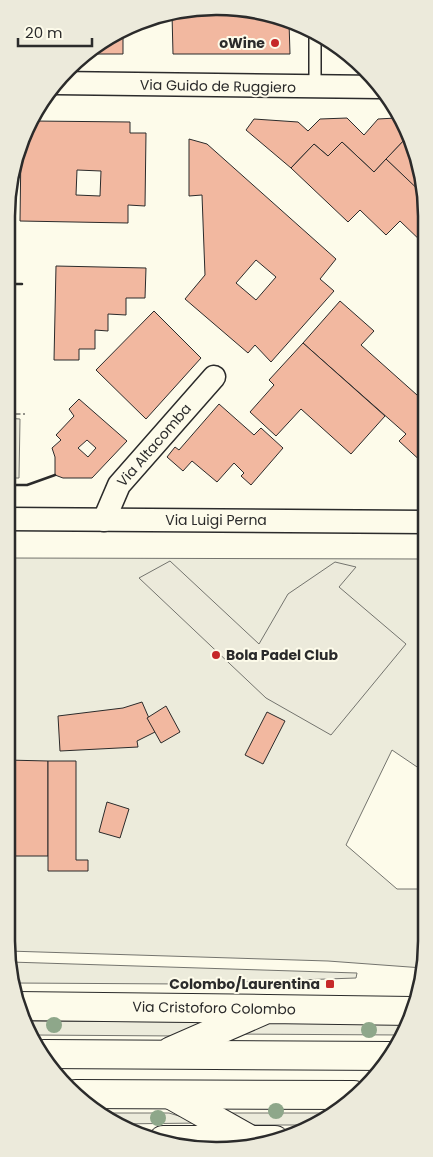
<svg xmlns="http://www.w3.org/2000/svg" width="433" height="1157" viewBox="0 0 433 1157" font-family="Poppins,sans-serif">
  <style>
    .green { fill: #ecebdb; stroke: #74746e }
    .parking { fill: #eceadb; stroke: #74746e }
    .building { fill: #f2b8a0; stroke: #2b2b2b; fill-rule: evenodd }
    .lines { fill: none; stroke-linecap: round; stroke-linejoin: round }
    .lane-casing { stroke: #2b2b2b; stroke-width: 14 }
    .street-casing { stroke: #2b2b2b; stroke-width: 25 }
    .secondary-casing { stroke: #2b2b2b; stroke-width: 30 }
    .primary-casing { stroke: #2b2b2b; stroke-width: 30 }
    .lane { stroke: #fdfbea; stroke-width: 11 }
    .street { stroke: #fdfbea; stroke-width: 22 }
    .secondary { stroke: #fdfbea; stroke-width: 28 }
    .primary { stroke: #fdfbea; stroke-width: 28 }
    .fence { stroke: #2b2b2b; stroke-width: 1; stroke-dasharray: 6 2.5; stroke-linecap: butt }
    .wall { stroke: #2b2b2b; stroke-width: 2.5 }
    .tree { fill: #8ea78a }
    .poi-dot { fill: #c62828; stroke: #fdfbea; stroke-width: 2 }
    .labels { text-anchor: middle; dominant-baseline: central; stroke-width: 4; stroke-linejoin: round; paint-order: stroke }
    .poi-label { font-size: 14px; font-weight: bold; fill: #2b2b2b; stroke: #fdfbea; text-anchor: end }
    .street-label { font-size: 14px; fill: #2b2b2b; stroke: #fdfbea }
    .rim { fill: none; stroke: #2b2b2b; stroke-width: 2.5 }
  </style>
  <rect width="100%" height="100%" fill="#fdfbea"/>
  <g class="green">
    <polygon points="6,418 20,419 19,478 6,478"/>
    <polygon points="6,558 426,559 426,773 392,750 346,845 397,889 427,889 427,940 423,968 328,961 8,951"/>
    <polygon points="10,962 357,973 356,978 183,984 13,983"/>
    <polygon points="25,1021 216,1022 178,1036 33,1035"/>
    <polygon points="263,1023 405,1024 400,1035 228,1034"/>
    <polygon points="99,1113 169,1113 202,1123 115,1124"/>
    <polygon points="223,1113 335,1113 309,1125 252,1125"/>
  </g>
  <polygon class="parking" points="170,561 259,644 288,594 335,562 356,567 339,587 406,644 331,735 266,698 139,578"/>
  <g class="building">
    <polygon points="189,8 271,13 289,22 290,54 173,54 172,14"/>
    <polygon points="123,30 123,54 89,54 112,34"/>
    <polygon points="347,118 364,135 378,119 396,118 409,135 374,172 342,142 328,156 314,144 291,168 246,130 254,119 298,122 308,131 320,119"/>
    <path d="M 34,121 L 130,122 L 130,133 L 146,133 L 145,206 L 128,205 L 128,223 L 20,221 L 21,147 ZM 77,170 L 101,171 L 100,196 L 76,195 Z"/>
    <polygon points="409,135 423,184 418,190 386,159"/>
    <path d="M 189,139 L 207,144 L 336,259 L 320,279 L 334,291 L 271,362 L 255,345 L 248,353 L 185,299 L 205,275 L 202,195 L 189,196 ZM 256,260 L 276,277 L 256,300 L 236,283 Z"/>
    <polygon points="342,142 374,172 386,159 425,196 425,245 400,221 386,235 360,210 348,222 291,168 314,144 328,156"/>
    <polygon points="56,266 146,268 145,298 126,298 126,315 108,314 108,331 95,330 95,349 79,349 79,360 54,360"/>
    <polygon points="6,284 9,284 6,379"/>
    <polygon points="340,301 374,331 361,345 417,395 425,386 424,464 399,441 406,434 303,343"/>
    <polygon points="154,311 201,358 146,419 96,370"/>
    <polygon points="303,343 385,416 351,454 301,409 276,436 250,412 274,385 269,380"/>
    <path d="M 79,399 L 127,441 L 92,478 L 63,478 L 55,475 L 55,457 L 52,448 L 61,440 L 56,435 L 74,416 L 69,409 ZM 87,440 L 96,448 L 88,457 L 78,448 Z"/>
    <polygon points="219,404 254,435 261,428 283,448 251,485 241,476 244,473 234,463 217,482 192,461 183,471 167,457 175,447 179,450"/>
    <polygon points="142,702 155,732 137,741 138,747 60,751 58,716 123,708"/>
    <polygon points="166,706 180,732 161,743 147,718"/>
    <polygon points="267,712 285,721 263,764 245,755"/>
    <polygon points="6,760 48,761 48,856 6,856"/>
    <polygon points="48,761 76,761 76,860 88,860 88,871 48,871"/>
    <polygon points="107,802 129,809 120,838 99,832"/>
  </g>
  <g class="lines">
    <defs>
      <polyline id="lane" points="315,33 315,87"/>
      <g id="street">
        <polyline points="56,83 380,87"/>
        <polyline points="6,519 426,522"/>
        <polyline points="104,520 119,485 214,377"/>
      </g>
      <g id="secondary">
        <polyline points="17,1006 267,1009"/>
        <polyline points="163,1140 275,1140"/>
      </g>
      <g id="primary">
        <polyline points="171,1051 267,1009 412,1011"/>
        <polyline points="44,1054 389,1056"/>
        <polyline points="76,1094 354,1095"/>
        <polyline points="171,1095 251,1140"/>
      </g>
    </defs>
    <use href="#lane" class="lane-casing"/>
    <use href="#street" class="street-casing"/>
    <use href="#secondary" class="secondary-casing"/>
    <use href="#primary" class="primary-casing"/>
    <use href="#lane" class="lane"/>
    <use href="#street" class="street"/>
    <use href="#secondary" class="secondary"/>
    <use href="#primary" class="primary"/>
    <polyline class="fence" points="6,414 25,414"/>
    <g class="wall">
      <polyline points="9,284 22,284"/>
      <polyline points="6,485 27,485 55,475"/>
    </g>
  </g>
  <g class="tree">
    <circle cx="54" cy="1025" r="8"/>
    <circle cx="369" cy="1030" r="8"/>
    <circle cx="276" cy="1111" r="8"/>
    <circle cx="158" cy="1118" r="8"/>
  </g>
  <g class="poi-dot">
    <circle cx="275" cy="43" r="5"/>
    <circle cx="216" cy="655" r="5"/>
    <rect x="325" y="979" width="10" height="10" rx="2.5"/>
  </g>
  <g class="labels">
    <g class="poi-label">
      <text x="265" y="43">oWine</text>
      <text x="226" y="655" text-anchor="start">Bola Padel Club</text>
      <text x="320" y="984">Colombo/Laurentina</text>
    </g>
    <g class="street-label">
      <text transform="translate(218 86) rotate(1)">Via Guido de Ruggiero</text>
      <text transform="translate(154 445) rotate(-49)">Via Altacomba</text>
      <text x="216" y="520">Via Luigi Perna</text>
      <text transform="translate(214 1008) rotate(1)">Via Cristoforo Colombo</text>
    </g>
  </g>
  <path d="M0 0H433V1157H0ZM216 15H217A201 201 0 0 1 418 216V941A201 201 0 0 1 217 1142H216A201 201 0 0 1 15 941V216A201 201 0 0 1 216 15Z" fill="#eceadb" fill-rule="evenodd"/>
  <path class="rim" d="M216 15H217A201 201 0 0 1 418 216V941A201 201 0 0 1 217 1142H216A201 201 0 0 1 15 941V216A201 201 0 0 1 216 15Z"/>
  <path d="M18 38v8h74v-8" fill="none" stroke="#2b2b2b" stroke-width="2.5"/>
  <text x="25" y="38" font-size="15" fill="#2b2b2b" stroke="#fdfbea" stroke-width="4" paint-order="stroke">20 m</text>
</svg>
